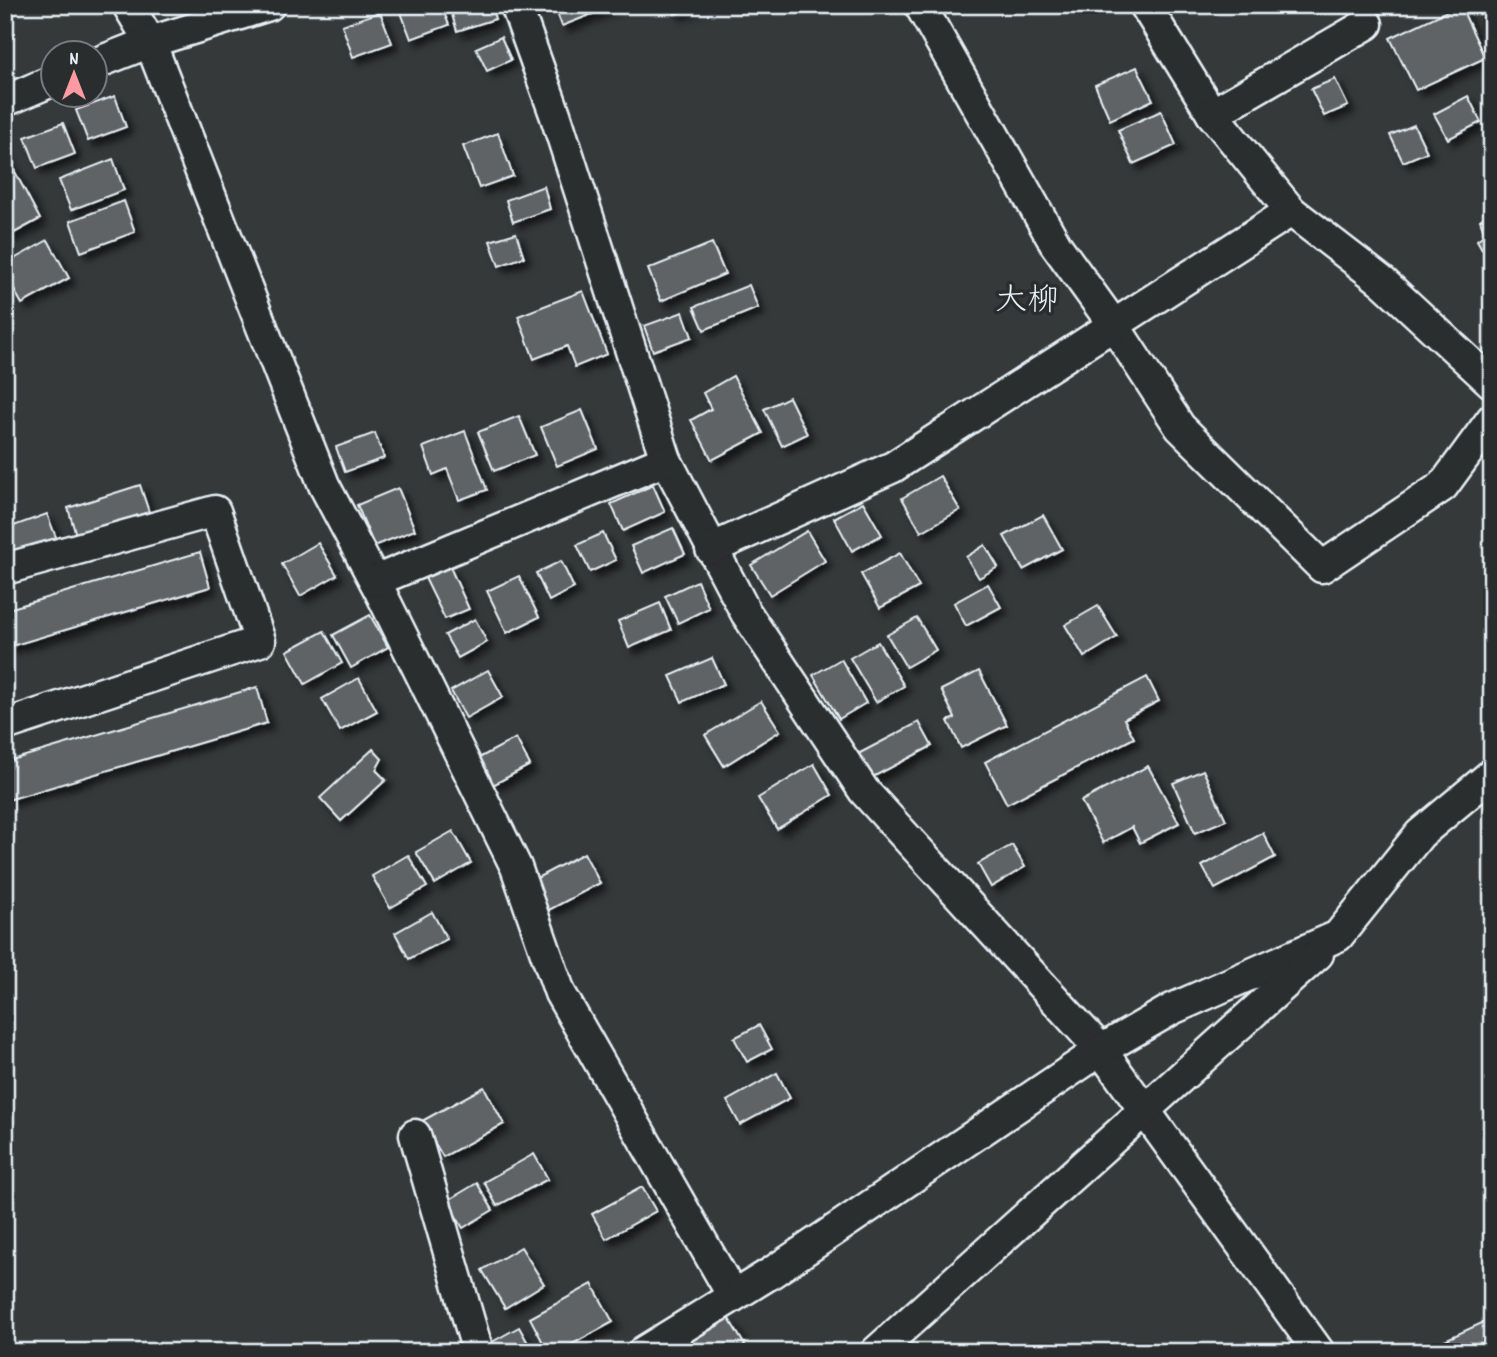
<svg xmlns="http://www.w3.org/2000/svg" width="1497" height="1357" viewBox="0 0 1497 1357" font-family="Dekko,'Klee One',sans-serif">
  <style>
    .building { fill: #5f6365; stroke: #e8f1f8; stroke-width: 2; filter: url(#shadow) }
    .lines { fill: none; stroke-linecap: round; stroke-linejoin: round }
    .street-casing { stroke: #e8f1f8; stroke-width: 35 }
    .street { stroke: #2a2d2e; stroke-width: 30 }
    .labels { text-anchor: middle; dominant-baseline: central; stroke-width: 7; stroke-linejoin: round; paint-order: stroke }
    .quarter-label { font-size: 32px; fill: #e8f1f8; stroke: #2a2d2e }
  </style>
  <defs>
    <filter id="shadow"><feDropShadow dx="6" dy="6" stdDeviation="3.5" flood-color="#0009"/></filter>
  </defs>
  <rect width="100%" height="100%" fill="#35393a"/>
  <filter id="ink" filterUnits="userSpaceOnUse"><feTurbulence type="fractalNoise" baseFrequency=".0143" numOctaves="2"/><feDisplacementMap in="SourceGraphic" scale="14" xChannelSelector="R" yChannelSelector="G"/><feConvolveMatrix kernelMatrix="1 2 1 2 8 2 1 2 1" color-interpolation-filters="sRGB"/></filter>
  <g filter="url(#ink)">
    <g class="building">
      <polygon points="405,5 441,5 449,25 411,39 399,7"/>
      <polygon points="449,5 491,5 495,19 457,31"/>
      <polygon points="554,5 615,5 562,26"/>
      <polygon points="672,5 699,5 675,14"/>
      <polygon points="1460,5 1485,58 1416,90 1390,38"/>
      <polygon points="380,12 392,43 353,57 342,25"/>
      <polygon points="501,37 511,60 487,71 476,48"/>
      <polygon points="1137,67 1153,100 1110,120 1095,85"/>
      <polygon points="1335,79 1348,106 1324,116 1311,89"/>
      <polygon points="115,96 126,127 88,141 76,110"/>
      <polygon points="1468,96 1481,122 1448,139 1434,114"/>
      <polygon points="1161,111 1176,145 1133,164 1118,130"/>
      <polygon points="63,123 75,154 37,168 25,137"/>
      <polygon points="1414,125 1427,152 1403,162 1390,135"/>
      <polygon points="498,133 513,176 479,188 463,146"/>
      <polygon points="5,153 40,219 5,238"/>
      <polygon points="113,159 124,190 71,210 59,180"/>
      <polygon points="544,186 550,209 513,222 506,200"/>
      <polygon points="124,201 135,232 81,252 70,221"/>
      <polygon points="1492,212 1492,265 1491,265 1477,240 1485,234 1480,220"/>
      <polygon points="516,233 524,257 499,266 490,241"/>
      <polygon points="48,240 69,278 22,304 5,274 5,264"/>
      <polygon points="712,243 725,274 661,301 648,269"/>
      <polygon points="749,285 758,308 704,330 694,307"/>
      <polygon points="583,291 607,354 575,367 567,346 534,359 518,316"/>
      <polygon points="683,312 692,337 653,351 644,326"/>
      <polygon points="733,376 763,433 712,460 691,420 711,409 703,393"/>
      <polygon points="789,397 807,434 782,446 764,409"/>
      <polygon points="582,410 598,449 557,466 541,427"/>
      <polygon points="519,416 535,455 494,471 478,432"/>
      <polygon points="465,431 487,490 459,500 447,469 433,475 423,447"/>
      <polygon points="375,433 384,458 345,472 336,447"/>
      <polygon points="940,476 960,510 921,532 902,498"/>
      <polygon points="140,485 149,512 76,535 68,508"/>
      <polygon points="653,485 665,512 623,531 611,504"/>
      <polygon points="398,488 415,530 374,546 357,505"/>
      <polygon points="863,502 882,535 852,551 834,518"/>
      <polygon points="47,514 57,540 14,555 5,529"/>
      <polygon points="1043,515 1062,549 1023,570 1004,536"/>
      <polygon points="673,528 685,554 643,573 631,546"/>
      <polygon points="807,531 825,561 770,595 751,565"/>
      <polygon points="603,533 616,560 590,572 577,545"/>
      <polygon points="318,543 337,575 300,596 282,564"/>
      <polygon points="985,545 998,567 979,578 966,557"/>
      <polygon points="200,552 210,587 5,648 5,610"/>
      <polygon points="900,553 919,587 880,608 861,574"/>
      <polygon points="561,561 574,588 549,601 536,573"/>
      <polygon points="450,567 469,609 445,619 425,578"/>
      <polygon points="519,576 539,617 507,633 487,591"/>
      <polygon points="697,581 709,608 678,623 665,596"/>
      <polygon points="988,584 1001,607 966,626 954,603"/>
      <polygon points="660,603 671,630 629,648 618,621"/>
      <polygon points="1098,606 1117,637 1084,657 1065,625"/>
      <polygon points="370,615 388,647 351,668 333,635"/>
      <polygon points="917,618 936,650 906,667 887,635"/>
      <polygon points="475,619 487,642 458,658 445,635"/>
      <polygon points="324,631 342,663 305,684 287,651"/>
      <polygon points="878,642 904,686 876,702 850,658"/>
      <polygon points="712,658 724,684 682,702 670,676"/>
      <polygon points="841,659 866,703 839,719 813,675"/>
      <polygon points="488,670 503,697 466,718 451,691"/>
      <polygon points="979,671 1007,725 961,748 948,721 955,718 941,690"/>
      <polygon points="1147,677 1159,701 1124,719 1134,738 1007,804 985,762"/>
      <polygon points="359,678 377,711 340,731 322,699"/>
      <polygon points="257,687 267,723 5,801 5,762"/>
      <polygon points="761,701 780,731 724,766 705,735"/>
      <polygon points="919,722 932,746 871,778 858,754"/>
      <polygon points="516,738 530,765 493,785 479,758"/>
      <polygon points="373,749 382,759 376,770 386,780 341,821 320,798"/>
      <polygon points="814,764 832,795 777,829 758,798"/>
      <polygon points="1148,766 1179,823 1140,843 1132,827 1103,843 1081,801"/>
      <polygon points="1203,770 1226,820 1195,833 1173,783"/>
      <polygon points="453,831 471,863 435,884 416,852"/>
      <polygon points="1263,833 1275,857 1215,889 1202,866"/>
      <polygon points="1012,845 1025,867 991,887 978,864"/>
      <polygon points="584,853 600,883 549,910 533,880"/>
      <polygon points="408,855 427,887 390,908 372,876"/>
      <polygon points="432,912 447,939 409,959 395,933"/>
      <polygon points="759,1025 772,1049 747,1062 734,1038"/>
      <polygon points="777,1073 790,1098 740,1125 727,1101"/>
      <polygon points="484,1087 504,1124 443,1157 422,1121"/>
      <polygon points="534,1154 548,1179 497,1206 484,1182"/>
      <polygon points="477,1183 493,1210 463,1228 447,1201"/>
      <polygon points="642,1187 656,1211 606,1239 592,1214"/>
      <polygon points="521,1247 544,1284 505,1308 482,1270"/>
      <polygon points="592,1284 613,1322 558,1352 548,1352 530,1318"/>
      <polygon points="729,1319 749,1352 696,1352 690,1342"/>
      <polygon points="1484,1322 1492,1339 1492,1352 1426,1352 1425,1349"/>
      <polygon points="519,1327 533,1352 498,1352 492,1342"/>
    </g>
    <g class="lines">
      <defs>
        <g id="street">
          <polyline points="128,5 150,42 324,485 380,591 516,867 560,993 733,1296"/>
          <polyline points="516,5 555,114 666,460 746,613 864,791 1101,1050 1319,1352"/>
          <polyline points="920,5 1056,245 1113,324 1180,427 1322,567 1443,486 1492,419"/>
          <polyline points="1145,5 1212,114 1291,211 1383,282 1492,383"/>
          <polyline points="94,64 150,42 269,5"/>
          <polyline points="5,101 52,81"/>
          <polyline points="1212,114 1367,24"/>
          <polyline points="711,549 893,467 1291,211"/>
          <polyline points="5,569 215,511 260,641 5,725"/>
          <polyline points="375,581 666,460"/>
          <polyline points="415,1135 478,1352"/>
          <polyline points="643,1352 771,1273 1101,1050 1172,1009 1338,936 1420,834 1492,774"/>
          <polyline points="876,1352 1318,954"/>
        </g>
      </defs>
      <use href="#street" class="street-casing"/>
      <use href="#street" class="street"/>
    </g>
  </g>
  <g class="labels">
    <g class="quarter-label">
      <text x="1027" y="303">大柳</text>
    </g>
  </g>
  <rect width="1497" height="1357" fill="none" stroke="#2a2d2e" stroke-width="28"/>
  <rect x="14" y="14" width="1469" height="1329" fill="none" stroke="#e8f1f8" stroke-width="2.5" filter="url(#ink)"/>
  <g transform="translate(74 74)"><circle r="33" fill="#2a2d2e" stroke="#767b7f" stroke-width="2"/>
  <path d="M0-5L12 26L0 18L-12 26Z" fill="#ff9aa2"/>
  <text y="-10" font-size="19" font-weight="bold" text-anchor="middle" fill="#e8f1f8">N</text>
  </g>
</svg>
